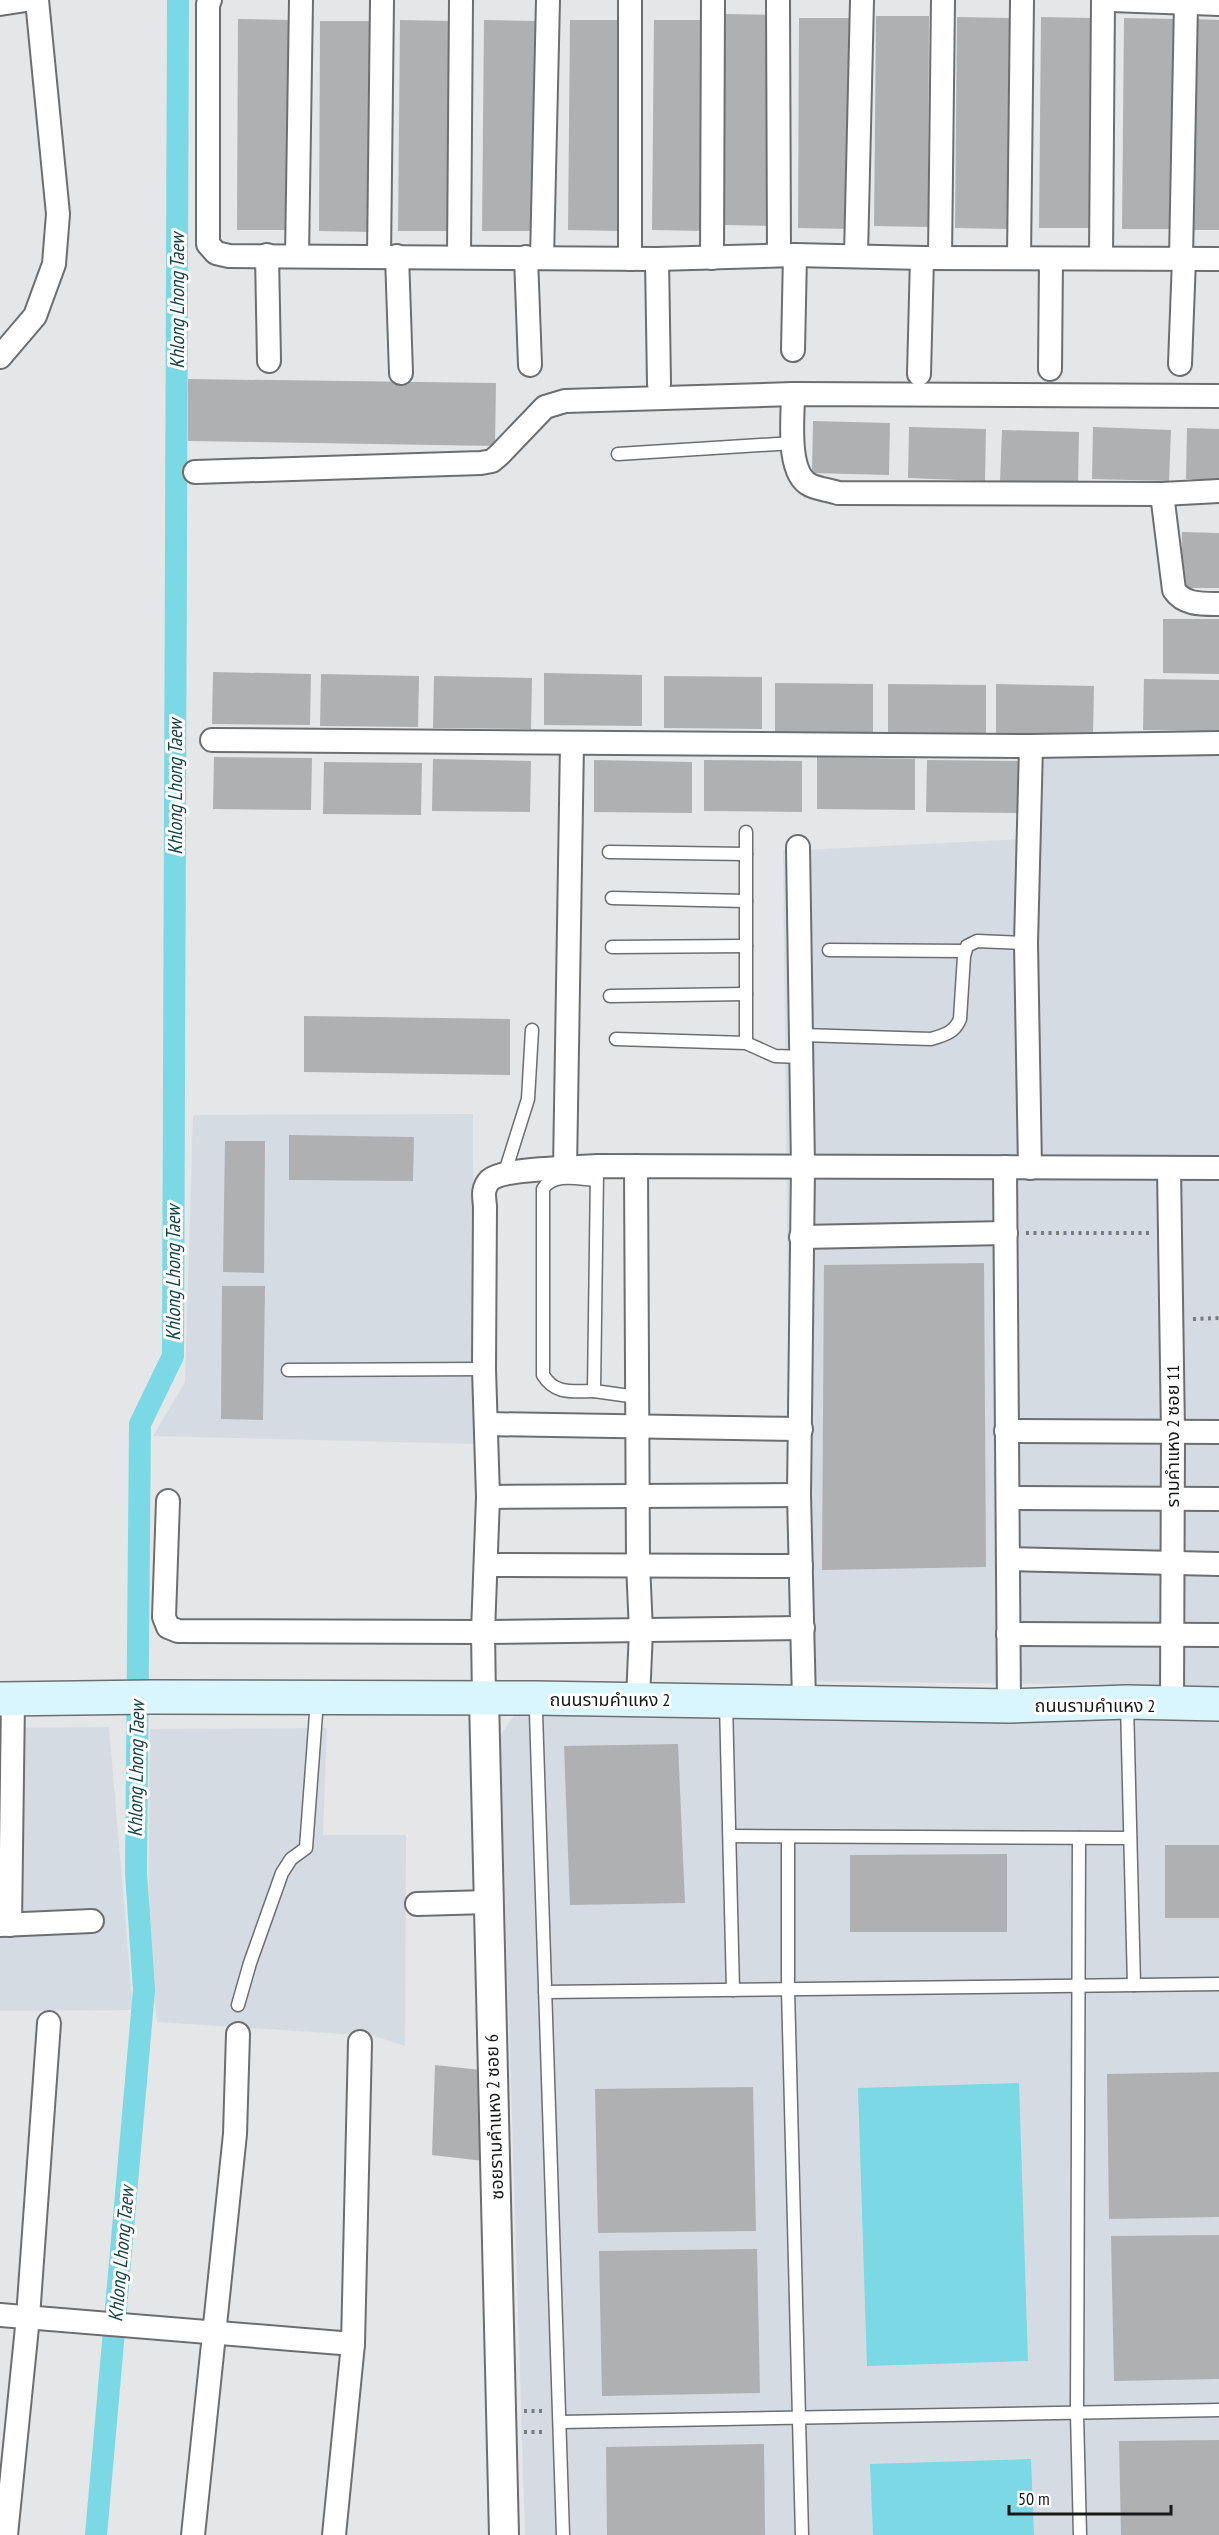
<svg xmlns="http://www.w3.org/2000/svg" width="1219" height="2535" viewBox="0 0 1219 2535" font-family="'PT Sans Narrow','Noto Sans Thai',sans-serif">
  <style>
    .built { fill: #d5dbe3 }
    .water { fill: #7bd8e5 }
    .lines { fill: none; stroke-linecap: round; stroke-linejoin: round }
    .canal { stroke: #7bd8e5; stroke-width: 22 }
    .building { fill: #afb0b2 }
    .service-casing { stroke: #6d6e70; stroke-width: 15 }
    .minor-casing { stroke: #6d6e70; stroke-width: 26 }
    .tertiary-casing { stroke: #6d6e70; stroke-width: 32 }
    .secondary-casing { stroke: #6d6e70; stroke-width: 36 }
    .path { stroke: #7a7b7c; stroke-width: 4; stroke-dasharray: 3 4.5; stroke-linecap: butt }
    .service { stroke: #fff; stroke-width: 12 }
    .minor { stroke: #fff; stroke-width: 22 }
    .tertiary { stroke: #fff; stroke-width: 28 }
    .secondary { stroke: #d9f6fe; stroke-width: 33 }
    .labels { text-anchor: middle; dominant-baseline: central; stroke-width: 6; stroke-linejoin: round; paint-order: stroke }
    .street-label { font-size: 18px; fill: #171818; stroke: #fff }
    .water-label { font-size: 20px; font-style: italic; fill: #184349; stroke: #fff }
  </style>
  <rect width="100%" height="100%" fill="#e5e6e8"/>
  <g class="built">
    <polygon points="1042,754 1219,755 1219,1686 792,1681 783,851 1041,838"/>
    <polygon points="473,1114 474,1444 153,1436 185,1382 193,1115"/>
    <polygon points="515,1714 1219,1721 1219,2535 525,2535 500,1736"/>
    <polygon points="109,1727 133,2010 0,2011 0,1728"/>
    <polygon points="327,1728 323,1835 406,1835 405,2046 374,2036 157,2022 148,1942 150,1729"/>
  </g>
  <g class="water">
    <polygon points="1019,2083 1028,2361 867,2366 858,2088"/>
    <polygon points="1031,2459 1034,2535 873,2535 870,2464"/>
  </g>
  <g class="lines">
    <polyline class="canal" points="96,2535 144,1990 136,1873 140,1424 173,1356 178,0"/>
  </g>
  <g class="building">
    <polygon points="725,14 777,15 776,226 723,225"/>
    <polygon points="876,16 929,16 928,227 874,226"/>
    <polygon points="957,17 1010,18 1008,229 955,228"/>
    <polygon points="1041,17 1094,18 1092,228 1039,228"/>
    <polygon points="799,18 852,18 851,229 798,228"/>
    <polygon points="1124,18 1177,19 1175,229 1122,229"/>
    <polygon points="238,19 291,20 290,230 237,230"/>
    <polygon points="1195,19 1219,20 1219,230 1193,230"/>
    <polygon points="400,20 452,21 451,231 398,231"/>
    <polygon points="484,20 537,21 535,231 482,231"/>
    <polygon points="570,20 623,20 621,231 568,230"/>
    <polygon points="654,20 707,20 705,231 652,230"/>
    <polygon points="320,21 373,21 372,232 319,231"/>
    <polygon points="188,379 496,383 495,446 188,441"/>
    <polygon points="813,421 890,423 889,475 812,473"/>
    <polygon points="909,427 986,429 985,481 908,478"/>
    <polygon points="1093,427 1171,430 1169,481 1092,479"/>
    <polygon points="1187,428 1219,429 1219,480 1186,479"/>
    <polygon points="1002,430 1079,432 1078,484 1000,482"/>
    <polygon points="1182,532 1219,533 1219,588 1181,588"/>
    <polygon points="1163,619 1219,619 1219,674 1163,673"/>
    <polygon points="213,672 311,674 310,725 212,724"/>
    <polygon points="544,673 642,675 642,726 544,725"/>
    <polygon points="321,674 419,676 418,727 320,726"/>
    <polygon points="434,676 532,678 531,729 433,728"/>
    <polygon points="664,676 762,677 762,729 664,728"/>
    <polygon points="1144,679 1219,680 1219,731 1143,730"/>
    <polygon points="775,683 873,684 873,736 775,735"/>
    <polygon points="888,684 986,685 986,736 888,735"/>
    <polygon points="996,684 1094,686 1093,737 996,736"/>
    <polygon points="214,757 312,758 311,810 213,809"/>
    <polygon points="817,757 915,759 915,810 817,809"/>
    <polygon points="433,759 531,761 530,812 432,811"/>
    <polygon points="594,760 692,762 692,813 594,812"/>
    <polygon points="704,760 802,761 802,812 704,811"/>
    <polygon points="927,760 1025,761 1024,813 926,812"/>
    <polygon points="324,762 422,763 421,815 323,814"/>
    <polygon points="304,1016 510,1019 510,1075 304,1072"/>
    <polygon points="289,1135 414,1137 413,1181 289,1180"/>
    <polygon points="225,1141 265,1141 264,1273 223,1272"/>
    <polygon points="984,1263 986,1567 822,1570 824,1265"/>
    <polygon points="222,1286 265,1286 263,1420 221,1419"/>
    <polygon points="678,1744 685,1903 570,1905 564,1746"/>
    <rect x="1165" y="1845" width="54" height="73"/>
    <polygon points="1007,1854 1007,1932 850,1932 850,1855"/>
    <polygon points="435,2065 490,2071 492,2162 432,2155"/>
    <polygon points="1219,2072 1219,2217 1109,2219 1107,2074"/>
    <polygon points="753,2087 756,2231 598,2233 595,2089"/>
    <polygon points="1219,2235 1219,2379 1114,2381 1111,2236"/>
    <polygon points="757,2249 760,2393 602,2396 599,2251"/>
    <polygon points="1219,2440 1219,2535 1121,2535 1119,2441"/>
    <polygon points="764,2444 765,2535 607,2535 606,2447"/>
  </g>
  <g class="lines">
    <defs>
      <g id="service">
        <polyline points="618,454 793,443"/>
        <polyline points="746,832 746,1043"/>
        <polyline points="609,852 746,854"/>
        <polyline points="612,898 746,901"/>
        <polyline points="612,947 746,946"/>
        <polyline points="829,950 965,951"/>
        <polyline points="610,996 746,994"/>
        <path d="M 802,1035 L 931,1039 C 945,1035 955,1032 960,1019 L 964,956 L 967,946 L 977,941 L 1026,943"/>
        <polyline points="616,1039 746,1043 775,1056 801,1057"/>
        <polyline points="505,1172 528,1099 532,1030"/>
        <polyline points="597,1173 594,1391 637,1397"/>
        <polyline points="288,1370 484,1369"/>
        <path d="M 594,1391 C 573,1391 555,1395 543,1375 L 543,1189 C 553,1172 579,1179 596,1180"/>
        <polyline points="726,1703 733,1990"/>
        <polyline points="1127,1704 1134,1985"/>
        <polyline points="536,1713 563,2535"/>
        <polyline points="730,1836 1130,1838"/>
        <polyline points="788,1837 788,1989 802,2535"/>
        <polyline points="1079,1838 1077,2414 1080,2535"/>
        <polyline points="545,1992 1219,1984"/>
        <polyline points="238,2005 250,1963 282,1873 291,1859 306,1848 317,1700"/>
        <polyline points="560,2422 1219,2410"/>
      </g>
      <g id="minor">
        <polyline points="210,0 208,4 208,244 216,253 229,256 657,259 795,255 922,258 1219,259"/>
        <polyline points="630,0 630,259"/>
        <polyline points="778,0 779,255"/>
        <polyline points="1111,0 1219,4"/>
        <polyline points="0,4 26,0"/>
        <polyline points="267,255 269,361"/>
        <polyline points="856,255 862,0"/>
        <polyline points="297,256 301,0"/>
        <polyline points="397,256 401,373"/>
        <polyline points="379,257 382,0"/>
        <polyline points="459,257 461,0"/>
        <polyline points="526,257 530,365"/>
        <polyline points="542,258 548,0"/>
        <polyline points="712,258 713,0"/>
        <polyline points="940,258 943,0"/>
        <polyline points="1019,258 1022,0"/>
        <polyline points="1101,258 1103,0"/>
        <polyline points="1181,258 1186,3"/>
        <polyline points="657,259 659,384"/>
        <polyline points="793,350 795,255"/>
        <polyline points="0,357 35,316 54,264 58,214 37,0"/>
        <polyline points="1180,364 1184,259"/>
        <polyline points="1050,369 1051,259"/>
        <polyline points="919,374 922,258"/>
        <path d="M 793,394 C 793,417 786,473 810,485 C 818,489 829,490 838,493 L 1162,494 L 1219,491"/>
        <polyline points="195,472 481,463 492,461 499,455 545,407 565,401 793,394 1219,396"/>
        <path d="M 1162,494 L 1174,590 C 1184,605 1202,604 1219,604"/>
        <polyline points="212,740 1031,746 1219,743"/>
        <polyline points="798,847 803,1167 799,1495 804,1702"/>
        <polyline points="636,1166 638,1564 641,1631 638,1699"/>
        <polyline points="1005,1167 1009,1706"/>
        <polyline points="1030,1168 1026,943 1031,746"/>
        <polyline points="1169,1168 1173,1433 1172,1705"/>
        <polyline points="565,1169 572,743"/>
        <polyline points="801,1237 1006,1233"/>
        <polyline points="486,1424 801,1429"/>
        <polyline points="1006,1431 1219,1432"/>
        <polyline points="488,1497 799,1495"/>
        <polyline points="1008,1498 1219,1499"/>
        <polyline points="168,1501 164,1617 168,1627 178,1631 483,1632 803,1628"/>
        <polyline points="1008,1559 1219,1564"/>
        <polyline points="487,1565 801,1566"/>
        <polyline points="1008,1634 1219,1635"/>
        <path d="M 484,1699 L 483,1632 L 488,1497 L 484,1369 L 485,1206 C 484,1197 482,1188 490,1180 C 503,1168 575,1168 597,1166 L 1219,1168"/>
        <polyline points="417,1904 488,1902"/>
        <polyline points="0,1925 92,1921"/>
        <polyline points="10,1925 13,1699"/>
        <polyline points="0,2315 353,2344"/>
        <polyline points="6,2535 28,2317 49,2023"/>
        <polyline points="193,2535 235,2134 238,2034"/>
        <polyline points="334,2535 353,2344 360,2042"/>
      </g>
      <polyline id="tertiary" points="484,1699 504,2535"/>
      <polyline id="secondary" points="0,1699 152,1697 535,1698 1009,1706 1127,1702 1219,1704"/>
    </defs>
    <use href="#service" class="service-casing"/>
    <use href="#minor" class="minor-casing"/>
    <use href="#tertiary" class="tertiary-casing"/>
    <use href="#secondary" class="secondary-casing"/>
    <g class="path">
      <polyline points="1026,1233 1151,1233"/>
      <polyline points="1193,1319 1219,1318"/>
      <polyline points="524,2411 544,2411"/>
      <polyline points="524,2432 544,2432"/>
    </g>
    <use href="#service" class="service"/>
    <use href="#minor" class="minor"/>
    <use href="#tertiary" class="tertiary"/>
    <use href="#secondary" class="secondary"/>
  </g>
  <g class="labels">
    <g class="street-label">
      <text transform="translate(1172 1436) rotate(-90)">รามคำแหง 2 ซอย 11</text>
      <text x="610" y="1699">ถนนรามคำแหง 2</text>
      <text x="1095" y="1705">ถนนรามคำแหง 2</text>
      <text transform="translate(494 2117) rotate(-92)">ซอยรามคำแหง 2 ซอย 6</text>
    </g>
    <g class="water-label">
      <text transform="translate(177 301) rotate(-90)">Khlong Lhong Taew</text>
      <text transform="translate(175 787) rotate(-90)">Khlong Lhong Taew</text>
      <text transform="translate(173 1273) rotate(-90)">Khlong Lhong Taew</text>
      <text transform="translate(136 1769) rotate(-89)">Khlong Lhong Taew</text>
      <text transform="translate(121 2254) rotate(-85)">Khlong Lhong Taew</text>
    </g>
  </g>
  <path d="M1009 2505v9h162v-9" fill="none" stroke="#171818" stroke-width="3"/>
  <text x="1018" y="2505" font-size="18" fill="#171818" stroke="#ffffff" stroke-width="4.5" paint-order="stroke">50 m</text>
</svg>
